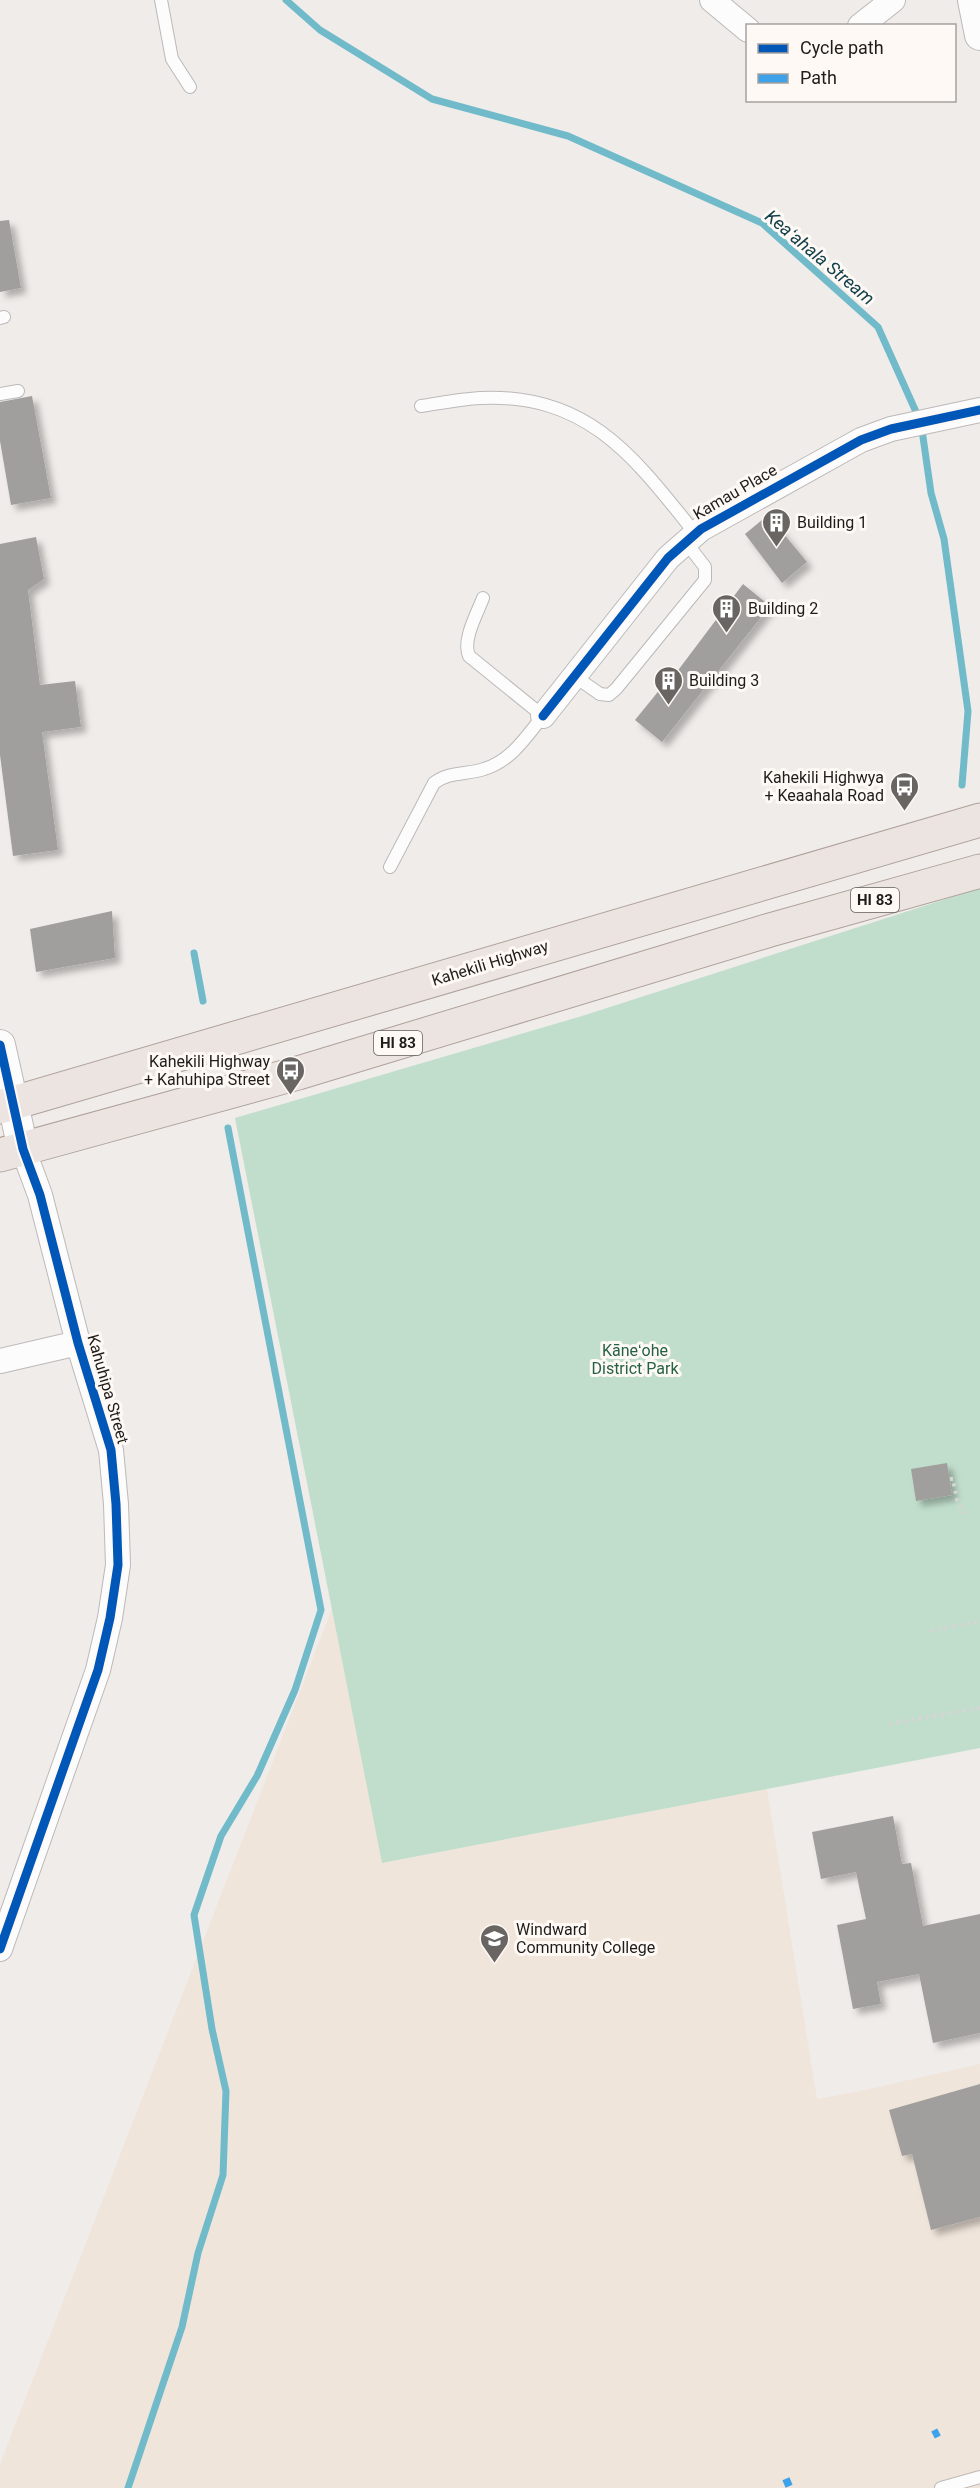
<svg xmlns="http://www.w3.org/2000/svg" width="980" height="2488" viewBox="0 0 980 2488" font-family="Roboto,sans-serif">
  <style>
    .education { fill: #f0e5db }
    .green { fill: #c1decc }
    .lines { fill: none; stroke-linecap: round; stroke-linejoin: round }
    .stream { stroke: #70baca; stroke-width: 7 }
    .building { fill: #a19f9d; filter: url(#shadow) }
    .service-casing { stroke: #bcb9b8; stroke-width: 14 }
    .minor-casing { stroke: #bcb9b8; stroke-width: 26 }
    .tertiary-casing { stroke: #bcb9b8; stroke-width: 32 }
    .primary-casing { stroke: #afa19b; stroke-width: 35 }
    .path { stroke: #d6d4d4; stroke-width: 4; stroke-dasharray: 3 4.5; stroke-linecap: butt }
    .service { stroke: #fdfcfc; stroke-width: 12 }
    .minor { stroke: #fdfcfc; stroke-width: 24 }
    .tertiary { stroke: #fdfcfc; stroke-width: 30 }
    .primary { stroke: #ece4e1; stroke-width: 33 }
    .quiet { stroke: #3da2ea; stroke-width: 8; stroke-dasharray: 15 8; stroke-linecap: butt }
    .cycleway-casing { stroke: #fff9f5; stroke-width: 13 }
    .cycleway { stroke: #0057b8; stroke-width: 9 }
    .labels { text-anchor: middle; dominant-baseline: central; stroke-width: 6; stroke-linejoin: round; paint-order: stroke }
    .shield { fill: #fff9f5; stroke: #625f5c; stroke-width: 1.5 }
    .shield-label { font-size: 15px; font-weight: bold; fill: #1f1d1b }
    .street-label { font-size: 16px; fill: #1f1d1b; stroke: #fff9f5 }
    .poi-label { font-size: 16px; fill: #1f1d1b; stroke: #fff9f5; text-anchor: start }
    .park-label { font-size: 16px; fill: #256245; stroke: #fff9f5 }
    .water-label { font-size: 18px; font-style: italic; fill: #12414b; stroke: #fff9f5 }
  </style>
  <defs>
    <filter id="shadow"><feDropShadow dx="5.5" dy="5.5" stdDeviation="3" flood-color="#0004"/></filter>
  </defs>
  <rect width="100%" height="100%" fill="#efece9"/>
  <polygon class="education" points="332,1609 383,1863 767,1789 817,2099 860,2091 980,2064 980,2488 0,2488 0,2464"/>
  <polygon class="green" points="980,888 980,1748 382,1863 235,1118 582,1016"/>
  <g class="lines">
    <g class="stream">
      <polyline points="286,0 320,30 432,99 568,136 762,223 878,327 921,423 931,493 944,539 968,711 962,785"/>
      <polyline points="194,953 203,1001"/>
      <polyline points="128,2488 182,2327 198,2253 223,2175 226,2091 212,2029 194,1915 221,1836 257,1776 295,1690 321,1610 228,1128"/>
    </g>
  </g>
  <g class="building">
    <polygon points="9,220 21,288 0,292 0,221"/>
    <polygon points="32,396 51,498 11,505 0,441 0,402"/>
    <polygon points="768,515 807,562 782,583 745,534"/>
    <polygon points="36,537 44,579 28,590 40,685 75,681 81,727 42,732 58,850 13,856 0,755 0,544"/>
    <polygon points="743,584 770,606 662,742 635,720 674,672 676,673"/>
    <polygon points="112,911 115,958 36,972 30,929"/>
    <polygon points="947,1463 952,1495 916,1501 911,1469"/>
    <polygon points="893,1816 902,1864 911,1863 923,1926 980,1914 980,2033 933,2043 919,1974 877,1982 881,2004 853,2009 837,1925 866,1919 856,1872 821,1879 812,1832"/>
    <polygon points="980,2084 980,2217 931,2230 912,2154 902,2156 889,2110"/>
  </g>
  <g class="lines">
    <defs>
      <g id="service">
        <polyline points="161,0 172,59 190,87"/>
        <polyline points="0,318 4,317"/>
        <polyline points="0,394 18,391"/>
        <path d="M 421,406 C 441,403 461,399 481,398 C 588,393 635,458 695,533"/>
        <polyline points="574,676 600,694 609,695 616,689 705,580 705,567 685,541"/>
        <path d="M 390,867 L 434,783 C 449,771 467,775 484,769 C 511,761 526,737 543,716 L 469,656 C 462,640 477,614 483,598"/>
        <polyline points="941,2488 980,2477"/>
      </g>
      <g id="minor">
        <polyline points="712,0 748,30"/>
        <polyline points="860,26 893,0"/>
        <polyline points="543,716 668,558 701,529 861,440 891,429 980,410"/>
        <polyline points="0,1361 78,1343"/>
        <polyline points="0,1949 98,1670 110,1618 118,1565 116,1504 111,1450 78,1343 40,1195 23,1149"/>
      </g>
      <g id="tertiary">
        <polyline points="973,0 980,35"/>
        <polyline points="0,1045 23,1149"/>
      </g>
      <g id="primary">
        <polyline points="0,1107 980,820"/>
        <polyline points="0,1155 298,1073 770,930 980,871"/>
      </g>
    </defs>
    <use href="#service" class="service-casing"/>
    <use href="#minor" class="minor-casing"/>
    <use href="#tertiary" class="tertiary-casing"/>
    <use href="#primary" class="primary-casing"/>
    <g class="path">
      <polyline points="950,1479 953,1479 957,1500 966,1515"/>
      <polyline points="930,1631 980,1621"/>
      <polyline points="889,1724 980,1708"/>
    </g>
    <use href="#service" class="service"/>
    <use href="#minor" class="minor"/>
    <use href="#tertiary" class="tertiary"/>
    <use href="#primary" class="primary"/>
    <g class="quiet">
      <polyline points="933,2435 939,2432"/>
      <polyline points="784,2484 791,2481"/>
    </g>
    <defs>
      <g id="cycleway">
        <polyline points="543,716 668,558 701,529 861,440 891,429 980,410"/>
        <polyline points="0,1045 23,1149 40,1195 78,1343 111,1450 116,1504 118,1565 110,1618 98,1670 0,1949"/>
      </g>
    </defs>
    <use href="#cycleway" class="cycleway-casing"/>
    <use href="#cycleway" class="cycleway"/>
  </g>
  <defs>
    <symbol id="building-pin" viewBox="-11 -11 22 30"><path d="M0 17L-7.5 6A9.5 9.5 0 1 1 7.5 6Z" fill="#686563" stroke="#fff9f5"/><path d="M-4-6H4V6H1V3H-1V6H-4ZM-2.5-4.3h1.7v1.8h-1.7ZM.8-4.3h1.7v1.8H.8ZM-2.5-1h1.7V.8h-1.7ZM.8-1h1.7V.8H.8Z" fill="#fff"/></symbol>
    <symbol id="bus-pin" viewBox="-11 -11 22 30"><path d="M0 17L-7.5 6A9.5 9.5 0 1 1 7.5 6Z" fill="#686563" stroke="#fff9f5"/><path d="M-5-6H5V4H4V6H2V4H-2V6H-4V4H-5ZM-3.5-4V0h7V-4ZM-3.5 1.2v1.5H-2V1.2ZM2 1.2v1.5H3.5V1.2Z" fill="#fff"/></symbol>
    <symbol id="university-pin" viewBox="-11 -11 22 30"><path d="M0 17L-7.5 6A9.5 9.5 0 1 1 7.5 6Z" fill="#686563" stroke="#fff9f5"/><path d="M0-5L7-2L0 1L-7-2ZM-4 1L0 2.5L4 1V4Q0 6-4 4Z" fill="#fff"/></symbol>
  </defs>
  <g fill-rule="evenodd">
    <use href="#building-pin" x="760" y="506" width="33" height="45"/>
    <use href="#building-pin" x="710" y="592" width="33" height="45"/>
    <use href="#building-pin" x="652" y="664" width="33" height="45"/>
    <use href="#bus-pin" x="888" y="770" width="33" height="45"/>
    <use href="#bus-pin" x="274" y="1054" width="33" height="45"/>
    <use href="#university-pin" x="478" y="1922" width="33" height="45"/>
  </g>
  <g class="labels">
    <g class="shield">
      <rect x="851" y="888" width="48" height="24" rx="4.5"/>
      <rect x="374" y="1031" width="48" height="24" rx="4.5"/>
    </g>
    <g class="shield-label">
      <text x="875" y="900">HI 83</text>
      <text x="398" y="1043">HI 83</text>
    </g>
    <g class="street-label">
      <text transform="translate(735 492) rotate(-30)">Kamau Place</text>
      <text transform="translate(490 963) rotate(-17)">Kahekili Highway</text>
      <text transform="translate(108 1389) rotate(74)">Kahuhipa Street</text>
    </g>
    <g class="poi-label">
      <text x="797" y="522">Building 1</text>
      <text x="748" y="608">Building 2</text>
      <text x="689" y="680">Building 3</text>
      <text x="884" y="777" text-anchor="end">Kahekili Highwya<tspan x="884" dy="18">+ Keaahala Road</tspan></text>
      <text x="270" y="1061" text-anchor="end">Kahekili Highway<tspan x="270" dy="18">+ Kahuhipa Street</tspan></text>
      <text x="516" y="1929">Windward<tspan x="516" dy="18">Community College</tspan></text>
    </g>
    <g class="park-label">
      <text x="635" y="1350">Kāneʻohe<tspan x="635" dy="18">District Park</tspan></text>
    </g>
    <g class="water-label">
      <text transform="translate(820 257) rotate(40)">Keaʻahala Stream</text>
    </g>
  </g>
  <rect x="746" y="24" width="210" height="78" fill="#fff9f5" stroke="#a5a19e" stroke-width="1.5"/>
  <rect x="758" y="44" width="30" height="9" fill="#0057b8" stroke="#a5a19e" stroke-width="1.5"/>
  <text x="800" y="54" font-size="18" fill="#1f1d1b">Cycle path</text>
  <rect x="758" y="74" width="30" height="9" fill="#3da2ea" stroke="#a5a19e" stroke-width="1.5"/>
  <text x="800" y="84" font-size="18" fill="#1f1d1b">Path</text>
</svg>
